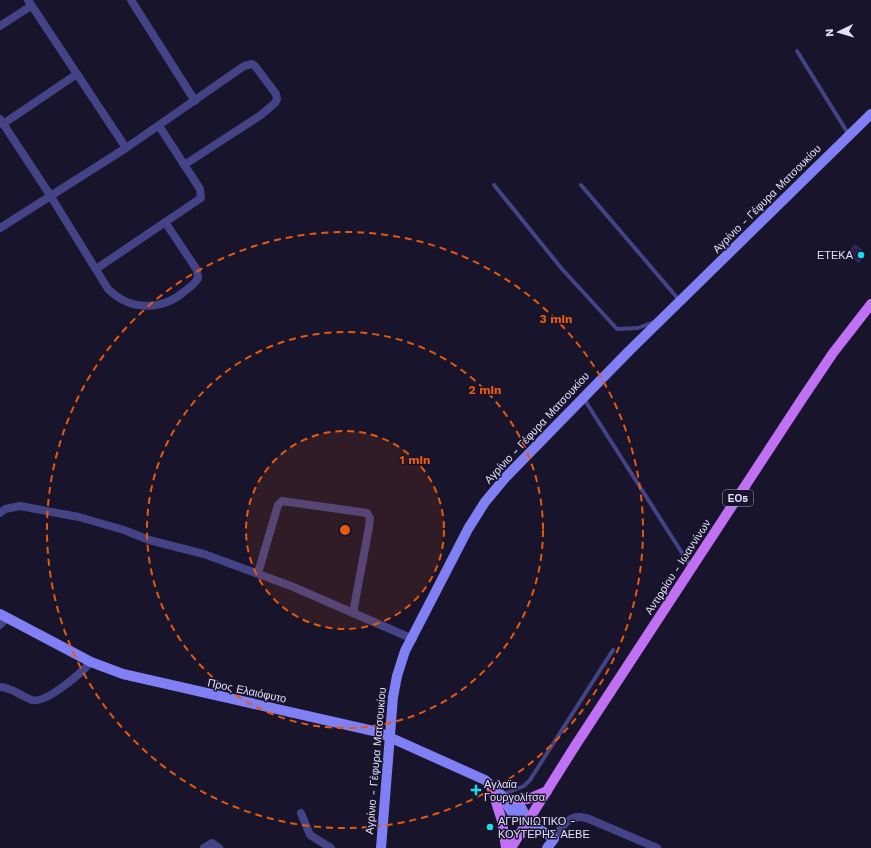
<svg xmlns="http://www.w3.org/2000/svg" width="871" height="848" viewBox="0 0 871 848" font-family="'Work Sans',sans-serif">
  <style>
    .building { fill: #29214a; stroke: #413574 }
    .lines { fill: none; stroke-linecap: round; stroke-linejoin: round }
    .lane { stroke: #444386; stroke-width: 4 }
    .street { stroke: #444386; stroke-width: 8 }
    .secondary { stroke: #807ff4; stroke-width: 10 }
    .primary { stroke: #c071f3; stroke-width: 10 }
    .ring { fill: none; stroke: #e8590c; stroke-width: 2; stroke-dasharray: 7 5 }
    .poi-dot { fill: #1cdbec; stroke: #17142b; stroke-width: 1.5 }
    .labels { text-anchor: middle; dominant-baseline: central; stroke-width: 3; stroke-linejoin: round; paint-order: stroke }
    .shield { fill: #17142b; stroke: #a6a3bd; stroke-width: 1 }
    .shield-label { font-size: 10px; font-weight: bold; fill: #e3e0fc }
    .street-label { font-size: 11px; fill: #e3e0fc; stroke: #17142b }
    .poi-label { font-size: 11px; fill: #e3e0fc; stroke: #17142b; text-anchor: start }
    .centre { fill: #e8590c; stroke: #17142b; stroke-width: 2 }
    .ring-label { font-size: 12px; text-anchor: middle; font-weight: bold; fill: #e8590c; stroke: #17142b; stroke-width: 3; stroke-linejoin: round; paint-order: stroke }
  </style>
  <rect width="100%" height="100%" fill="#17142b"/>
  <polygon class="building" points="855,245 865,253 859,262 848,254"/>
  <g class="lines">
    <g class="lane">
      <polyline points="797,51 849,135"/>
      <polyline points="494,185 562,269 617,329 638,328 654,322"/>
      <polyline points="581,185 680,301"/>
      <polyline points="584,399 691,567"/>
      <polyline points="504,794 524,786 530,780 613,650"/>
    </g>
    <g class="street">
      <polyline points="28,0 126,148"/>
      <polyline points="131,0 195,101"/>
      <polyline points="0,26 31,6"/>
      <path d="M 0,119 L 50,195 L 108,289 C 130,311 162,311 185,291 C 190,287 195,284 198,278 L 197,270 L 165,222"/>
      <polyline points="3,124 77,74"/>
      <polyline points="0,228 126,148 244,66 252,64 255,66 276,94 277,99 275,103 261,115 184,165"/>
      <polyline points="96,269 201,198 200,189 159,126"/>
      <polyline points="0,513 5,509 20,506 79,517 124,530 149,540 204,554 291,586 413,639"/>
      <polyline points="258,573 278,505 282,501 367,513 370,518 369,527 353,613"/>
      <polyline points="0,625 6,618"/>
      <path d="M 0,687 C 11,687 21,696 32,700 C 46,704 81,673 91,662"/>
      <polyline points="301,813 310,835 331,848"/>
      <path d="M 554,839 C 563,825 570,812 589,819 L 657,848"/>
      <polyline points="204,848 212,843 219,848"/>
    </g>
    <g class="secondary">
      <polyline points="0,614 91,662 123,674 378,732 485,780 501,795 521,807 528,821"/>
      <polyline points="501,795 512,813 528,821 554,839 547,848"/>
      <polyline points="381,848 393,697 397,676 405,651 468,529 485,502 505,478 629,351 871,114"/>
    </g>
    <g class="primary">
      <polyline points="491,786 502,821 506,848"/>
      <polyline points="510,799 528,799 547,791"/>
      <polyline points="511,848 575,746 802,399 833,353 871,304"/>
    </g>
  </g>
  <circle cx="345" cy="530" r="99" fill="#e8590c" fill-opacity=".12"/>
  <g class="ring">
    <circle cx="345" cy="530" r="99"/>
    <circle cx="345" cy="530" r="198"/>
    <circle cx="345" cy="530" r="298"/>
  </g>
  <g class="poi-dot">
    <circle cx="861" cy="255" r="4"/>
    <path d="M474 784h4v4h4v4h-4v4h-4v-4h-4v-4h4z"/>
    <circle cx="490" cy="827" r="4"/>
  </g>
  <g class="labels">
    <rect class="shield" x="723" y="490" width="30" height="16" rx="3"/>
    <g class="shield-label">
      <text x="738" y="498">ΕΟ5</text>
    </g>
    <g class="street-label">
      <text transform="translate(767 199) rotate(-45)">Αγρίνιο - Γέφυρα Ματσουκίου</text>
      <text transform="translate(537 428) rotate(-47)">Αγρίνιο - Γέφυρα Ματσουκίου</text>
      <text transform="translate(678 567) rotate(-57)">Αντιρρίου - Ιωαννίνων</text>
      <text transform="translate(247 691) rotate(12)">Προς Ελαιόφυτο</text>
      <text transform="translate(376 761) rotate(-85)">Αγρίνιο - Γέφυρα Ματσουκίου</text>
    </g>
    <g class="poi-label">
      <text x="853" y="255" text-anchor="end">ΕΤΕΚΑ</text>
      <text x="484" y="784">Αγλαϊα<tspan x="484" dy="13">Γουργολίτσα</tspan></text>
      <text x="498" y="821">ΑΓΡΙΝΙΩΤΙΚΟ -<tspan x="498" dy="13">ΚΟΥΤΕΡΗΣ ΑΕΒΕ</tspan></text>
    </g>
  </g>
  <circle cx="345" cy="530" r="6" class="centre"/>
  <g class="ring-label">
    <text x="556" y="323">3 min</text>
    <text x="485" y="394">2 min</text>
    <text x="415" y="464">1 min</text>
  </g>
  <g transform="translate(839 32) rotate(265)" stroke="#17142b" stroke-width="3" paint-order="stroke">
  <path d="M0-3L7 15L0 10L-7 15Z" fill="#e3e0fc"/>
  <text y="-6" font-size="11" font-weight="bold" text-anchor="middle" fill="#e3e0fc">N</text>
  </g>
</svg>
